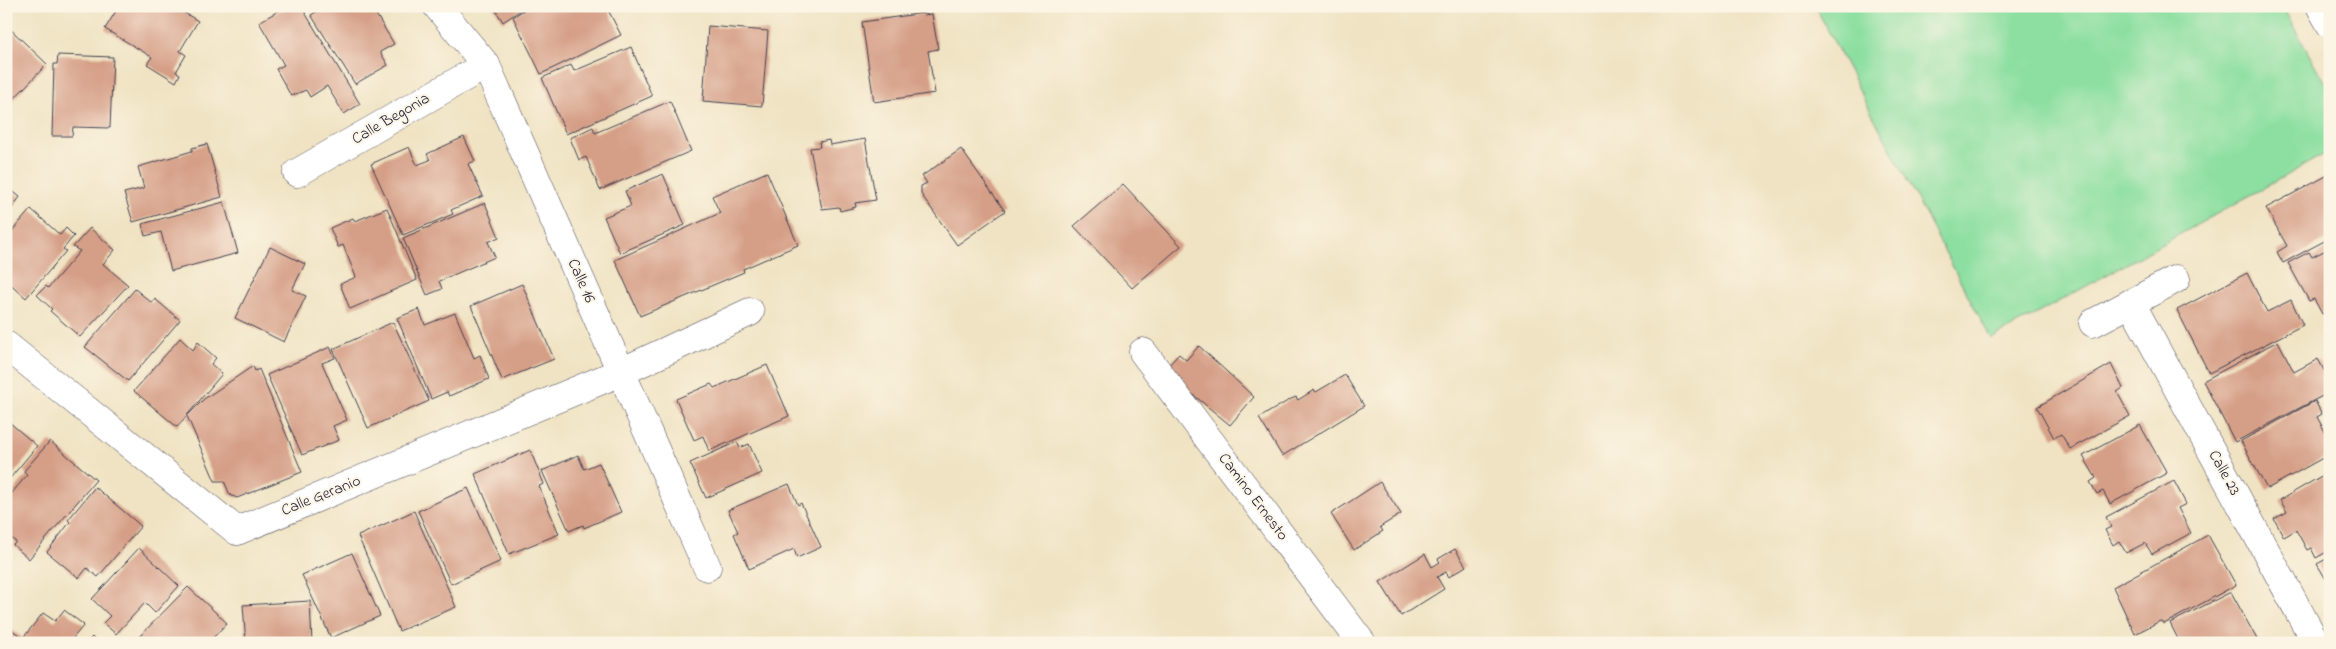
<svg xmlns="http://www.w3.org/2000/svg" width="2336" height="649" viewBox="0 0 2336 649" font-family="'Indie Flower',sans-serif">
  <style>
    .green { fill: #8cdfa0; stroke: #57806e }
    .building { fill: #d59e86 }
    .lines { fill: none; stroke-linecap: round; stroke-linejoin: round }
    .minor-casing { stroke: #413f4f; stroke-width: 29 }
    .minor { stroke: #fff; stroke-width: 28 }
    .labels { text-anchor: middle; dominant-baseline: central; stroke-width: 4; stroke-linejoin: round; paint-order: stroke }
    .street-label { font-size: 16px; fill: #22223b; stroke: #fcf5e5 }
  </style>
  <rect width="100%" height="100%" fill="#fcf5e5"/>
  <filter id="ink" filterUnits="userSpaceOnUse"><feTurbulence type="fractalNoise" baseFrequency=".02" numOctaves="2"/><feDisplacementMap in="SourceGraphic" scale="10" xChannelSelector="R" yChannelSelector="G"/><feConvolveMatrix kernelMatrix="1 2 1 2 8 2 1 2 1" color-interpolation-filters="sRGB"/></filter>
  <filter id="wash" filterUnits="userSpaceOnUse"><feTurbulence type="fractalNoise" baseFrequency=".0096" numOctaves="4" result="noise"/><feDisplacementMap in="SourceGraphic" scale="20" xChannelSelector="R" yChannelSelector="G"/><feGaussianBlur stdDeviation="1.12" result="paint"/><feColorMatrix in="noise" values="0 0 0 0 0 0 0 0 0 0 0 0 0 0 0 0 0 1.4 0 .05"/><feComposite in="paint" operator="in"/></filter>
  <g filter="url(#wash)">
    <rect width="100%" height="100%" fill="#f0e3c3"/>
    <polygon class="green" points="1815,6 2282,6 2330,92 2330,151 1991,339"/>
    <g id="blocks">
      <g class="building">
        <polygon points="119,6 173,6 198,21 180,51 186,55 176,72 180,74 176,82 147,64 152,57 105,29"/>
        <polygon points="287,6 301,6 360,104 344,114 327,86 310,97 306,90 291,96 276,69 284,65 259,22"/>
        <polygon points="326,6 371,6 394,44 380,52 388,65 355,84 311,15"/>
        <polygon points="493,6 527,6 503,22"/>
        <polygon points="530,6 606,6 621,35 541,74 513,17"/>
        <polygon points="924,13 924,15 932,14 938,49 928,51 935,93 874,102 862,22"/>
        <polygon points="7,26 47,64 6,107 6,27"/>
        <polygon points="708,26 768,31 762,106 703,101"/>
        <polygon points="631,47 652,96 566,134 542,78 571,65 574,71"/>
        <polygon points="58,55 113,57 110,128 73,127 72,136 52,136 54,64 57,64"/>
        <polygon points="670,101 691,151 600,190 586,157 579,160 570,138 593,127 595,133"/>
        <polygon points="464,137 475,161 468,164 483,196 451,210 453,214 403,235 371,164 409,147 417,165 430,160 427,154"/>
        <polygon points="865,139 876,200 855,203 856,207 840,211 839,207 822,209 810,148 820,147 819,142 829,140 830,145"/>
        <polygon points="207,144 222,197 133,222 124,193 144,188 138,167 192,151 192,148"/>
        <polygon points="961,149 1005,211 957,245 921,194 921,186 927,183 922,176"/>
        <polygon points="767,172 798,245 743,269 744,272 640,316 615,260 720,213 712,196"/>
        <polygon points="663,174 685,225 620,253 604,217 631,206 625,191"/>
        <polygon points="2330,174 2330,238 2283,263 2277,252 2287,246 2266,208"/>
        <polygon points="1123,184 1181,246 1132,288 1074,226"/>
        <polygon points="6,186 20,197 6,216"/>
        <polygon points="224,202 238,253 171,271 161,232 145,236 142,224"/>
        <polygon points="485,203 499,237 488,242 495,257 439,281 442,289 427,295 403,238"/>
        <polygon points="387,208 417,280 350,309 340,284 356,277 343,245 338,247 330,228 353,218 355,221"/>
        <polygon points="31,209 60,235 66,228 74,236 63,249 66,251 26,298 6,280 6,238"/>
        <polygon points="90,228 115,250 103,264 128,285 80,337 50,311 52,309 37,295 46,286 48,288 80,251 73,247"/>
        <polygon points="270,247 305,264 292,290 306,296 284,342 235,318"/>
        <polygon points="2330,248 2330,310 2322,314 2314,299 2309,301 2288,263 2309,252 2312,257"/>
        <polygon points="2247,273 2267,312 2291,300 2303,325 2209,373 2177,310"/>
        <polygon points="522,284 554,359 502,380 471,306"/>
        <polygon points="135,289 152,303 155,299 180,320 128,381 85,347"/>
        <polygon points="419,309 425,325 455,313 474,358 480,355 489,379 449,396 447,392 431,399 397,318"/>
        <polygon points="393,322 429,401 368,428 333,349"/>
        <polygon points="180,338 193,350 198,342 216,358 211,364 222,374 177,427 134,391"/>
        <polygon points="2278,341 2294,372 2318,359 2330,381 2330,392 2235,442 2203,381"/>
        <polygon points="1199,346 1254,397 1230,425 1180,384 1166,368 1179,354 1186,360"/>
        <polygon points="330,347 335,358 322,363 347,420 333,426 339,440 302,455 267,375"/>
        <polygon points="2111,364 2123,388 2117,392 2130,416 2070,449 2061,434 2054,438 2037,407"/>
        <polygon points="767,365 789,416 709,451 703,436 694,440 676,399 711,384 714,388"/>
        <polygon points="253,366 255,371 259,369 302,472 237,498 230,495 224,481 215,481 187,416 204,399"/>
        <polygon points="1345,375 1364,406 1282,456 1259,418 1291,399 1296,397 1298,400 1314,390 1316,392"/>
        <polygon points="2315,401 2322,414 2317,417 2330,441 2330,454 2267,489 2241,441"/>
        <polygon points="9,422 37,446 6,483 6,425"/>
        <polygon points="2140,425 2167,473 2110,504 2103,491 2097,494 2090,482 2096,478 2083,456"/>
        <polygon points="50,441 96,480 29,559 13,545 16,542 6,534 6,500 27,475 24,471"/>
        <polygon points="737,442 740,448 749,444 762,473 706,498 690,463"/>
        <polygon points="530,450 544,484 539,486 559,534 509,554 475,474"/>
        <polygon points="578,455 584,469 599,463 621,512 584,528 583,525 569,531 542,471"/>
        <polygon points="2330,471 2330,550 2316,558 2311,548 2307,550 2296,530 2284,537 2274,519 2287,512 2280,500"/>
        <polygon points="2174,481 2186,504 2178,508 2191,533 2152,554 2145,543 2126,553 2119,541 2113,545 2105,530 2111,527 2106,517"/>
        <polygon points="1380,482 1401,514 1380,527 1383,531 1354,550 1331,514"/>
        <polygon points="789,484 798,505 801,503 821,547 797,558 794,549 749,569 734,534 738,532 728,510"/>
        <polygon points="95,487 141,526 98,577 87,568 79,578 47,552 70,522 68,520"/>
        <polygon points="468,488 501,561 451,584 418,511"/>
        <polygon points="414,511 456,607 399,631 358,536"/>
        <polygon points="2208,535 2236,585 2164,624 2160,621 2135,634 2113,587"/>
        <polygon points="139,548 179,586 155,613 145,603 116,634 103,623 110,616 92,599"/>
        <polygon points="1455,549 1466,566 1449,577 1446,572 1437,577 1444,589 1401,616 1380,582 1425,554 1432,567 1440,562 1438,559"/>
        <polygon points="352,553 380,616 331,638 302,575"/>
        <polygon points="2330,557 2330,586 2317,564"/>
        <polygon points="188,587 227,623 208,643 133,643"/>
        <polygon points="2231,592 2259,643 2180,643 2170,623"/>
        <polygon points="310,601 312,643 246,643 243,605"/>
        <polygon points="64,610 84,625 73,638 76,640 74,643 6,643 6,635 11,629 23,638 43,613 55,621"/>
        <polygon points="92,637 98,643 86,643"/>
      </g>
    </g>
  </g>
  <g filter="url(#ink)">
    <use href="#blocks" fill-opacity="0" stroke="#413f4f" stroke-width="1"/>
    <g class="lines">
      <defs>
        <g id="minor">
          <polyline points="437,6 486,65 707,567"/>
          <polyline points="2320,6 2330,24"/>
          <polyline points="297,173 486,65"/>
          <polyline points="2131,303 2316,643"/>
          <polyline points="2093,323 2176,279"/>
          <polyline points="6,345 237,531 621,372 750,312"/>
          <polyline points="1143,352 1362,643"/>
        </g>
      </defs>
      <use href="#minor" class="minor-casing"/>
      <use href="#minor" class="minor"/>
    </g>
  </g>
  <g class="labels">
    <g class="street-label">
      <text transform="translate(391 119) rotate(-30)">Calle Begonia</text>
      <text transform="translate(581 281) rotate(66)">Calle 16</text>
      <text transform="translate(2224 473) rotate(61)">Calle 23</text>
      <text transform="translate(321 496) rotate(-22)">Calle Geranio</text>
      <text transform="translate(1253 497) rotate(53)">Camino Ernesto</text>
    </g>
  </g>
  <rect width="2336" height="649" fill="none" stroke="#fcf5e5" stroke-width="25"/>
</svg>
